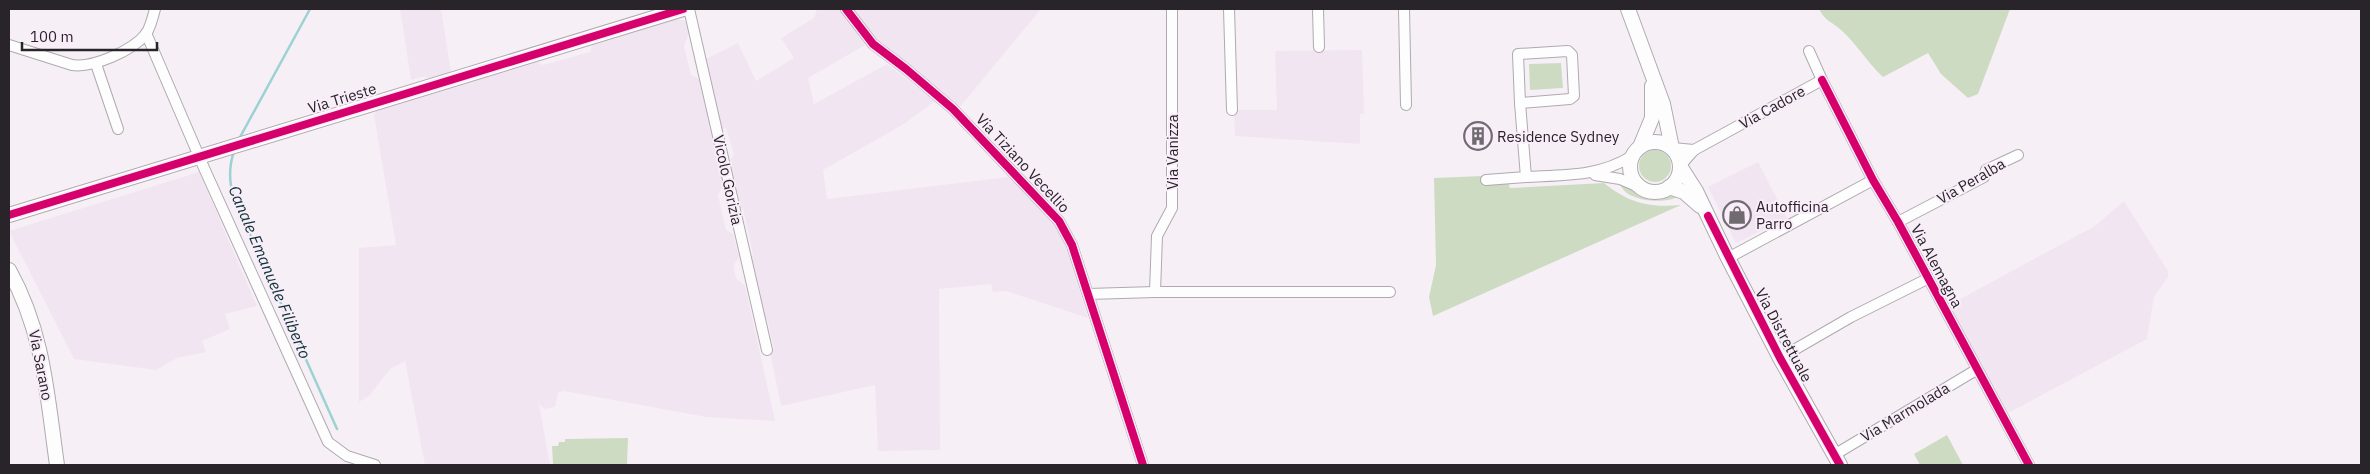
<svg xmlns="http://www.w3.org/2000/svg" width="2370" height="474" viewBox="0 0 2370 474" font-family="'IBM Plex Sans',sans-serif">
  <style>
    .built { fill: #f1e5f2 }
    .green { fill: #cedbc3 }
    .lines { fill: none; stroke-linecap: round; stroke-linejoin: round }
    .stream { stroke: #9cd2d4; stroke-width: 2.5 }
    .street-casing { stroke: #aeaaae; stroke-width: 12 }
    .secondary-casing { stroke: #aeaaae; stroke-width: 16 }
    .street { stroke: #fefdfe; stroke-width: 10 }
    .secondary { stroke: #fefdfe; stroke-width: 14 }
    .cycleway-casing { stroke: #f8edf9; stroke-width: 11 }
    .cycleway { stroke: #d6006c; stroke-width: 8 }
    .labels { text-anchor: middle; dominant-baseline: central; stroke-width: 4; stroke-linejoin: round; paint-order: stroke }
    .street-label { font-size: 15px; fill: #282429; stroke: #f8edf9 }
    .poi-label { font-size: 15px; fill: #282429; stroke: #f8edf9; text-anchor: start }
    .water-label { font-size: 16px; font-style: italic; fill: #0c3434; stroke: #f8edf9 }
  </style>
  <rect width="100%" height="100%" fill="#f6f0f6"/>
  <g class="built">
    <polygon points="400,9 441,9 451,72 431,78 422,77 411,80"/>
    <polygon points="817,9 840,9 865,45 808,78 814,104 887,64 935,101 904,124 823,170 827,199 1008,177 1057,224 1066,244 1088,318 1006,291 993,292 991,284 939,289 940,450 878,451 875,385 781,406 770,352 774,349 767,319 762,320 749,256 753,255 743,208 739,208 729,163 734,154 726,128 722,130 706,59 738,43 756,81 794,58 781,38 814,18"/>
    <polygon points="853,9 1041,9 960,107 884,47"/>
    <polygon points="677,19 683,20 688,25 689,33 684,46 691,75 699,79 723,186 718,195 721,208 726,230 733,234 739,257 733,266 736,278 745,286 775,421 706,417 564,391 558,393 555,407 544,409 539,404 550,465 425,465 405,361 390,369 369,396 359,402 359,248 396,245 374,115 376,111 537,62 543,65 590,52 592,45"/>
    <polygon points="1362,50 1364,114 1360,114 1360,144 1235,136 1234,110 1277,110 1275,51"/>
    <polygon points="1758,162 1787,218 1736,243 1708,187"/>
    <polygon points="199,172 257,306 225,314 230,329 202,341 206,352 177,358 156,370 74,359 9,231"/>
    <polygon points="2124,201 2168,271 2168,277 2154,297 2147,339 2008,413 1949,305 2095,226"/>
  </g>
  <g class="green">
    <path d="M 1819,9 L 2010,9 L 1978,94 L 1968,98 L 1941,74 L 1928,53 L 1883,77 C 1867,62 1856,43 1841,30 C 1831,21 1826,22 1819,9 Z"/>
    <polygon points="1561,63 1563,88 1530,90 1529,64"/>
    <circle cx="1655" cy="166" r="16"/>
    <path d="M 1506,175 L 1510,188 L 1604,183 C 1629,203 1649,208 1681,205 L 1433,316 L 1429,297 L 1436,265 L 1434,178 Z"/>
    <path d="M 1620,183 L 1650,195 L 1669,194 L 1678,197 C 1664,204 1624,202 1620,183 Z"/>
    <polygon points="1947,435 1963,465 1920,465 1914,454"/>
    <polygon points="628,438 627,465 550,465 553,464 552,446 558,446 559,442 565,442 565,439"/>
  </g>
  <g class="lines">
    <g class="stream">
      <polyline points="239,139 310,9"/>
      <path d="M 234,151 C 229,166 229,183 234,198 L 337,429"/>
    </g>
    <defs>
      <g id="street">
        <polyline points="689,9 767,350"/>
        <polyline points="846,9 873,44 906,69 953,109 1059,221 1072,245 1143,465"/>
        <polyline points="1229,9 1232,110"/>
        <polyline points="1318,9 1319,47"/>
        <polyline points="1404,9 1406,105"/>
        <polyline points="146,33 204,168 328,442 347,456 375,465"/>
        <path d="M 9,45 L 72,65 C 93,68 132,51 146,34 C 150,28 153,17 155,9"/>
        <polygon points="1568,51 1572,55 1574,96 1570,99 1520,103 1518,54"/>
        <polyline points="96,64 118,129"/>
        <polyline points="1822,80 1873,180 1898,222 2029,465"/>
        <path d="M 1520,103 L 1526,177 C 1563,175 1599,177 1632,156"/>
        <polyline points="1672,148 1694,150 1680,166"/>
        <polyline points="1694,150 1822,80 1809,51"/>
        <polyline points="1595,175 1620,179 1641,188"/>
        <polyline points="1486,180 1526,177"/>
        <polyline points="1898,222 1984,177 1986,170 2018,155"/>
        <polyline points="1728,258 1873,180"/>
        <polyline points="1155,292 1157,236 1172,208 1172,9"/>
        <polyline points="1088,294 1155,292 1390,292"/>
        <polyline points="1780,358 1851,317 1927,279"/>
        <polyline points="1834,455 1976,370"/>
      </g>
      <g id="secondary">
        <polyline points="1628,9 1663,104 1672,148"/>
        <circle cx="1655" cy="167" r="25"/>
        <polyline points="1640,147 1652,118 1652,86"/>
        <polyline points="1680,166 1696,191 1728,258 1780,358 1840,465"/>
        <polyline points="1669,187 1684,192 1700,206"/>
        <polyline points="9,215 683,9"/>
        <path d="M 9,270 C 44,333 47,395 57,465"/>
      </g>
    </defs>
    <use href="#street" class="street-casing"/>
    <use href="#secondary" class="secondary-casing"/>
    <use href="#street" class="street"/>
    <use href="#secondary" class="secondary"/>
    <defs>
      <g id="cycleway">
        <polyline points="846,9 873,44 906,69 953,109 1059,221 1072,245 1143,465"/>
        <polyline points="1822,80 1873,180 1898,222 2029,465"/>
        <polyline points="9,215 683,9"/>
        <polyline points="1708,216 1780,358 1840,465"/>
      </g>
    </defs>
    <use href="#cycleway" class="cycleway-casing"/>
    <use href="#cycleway" class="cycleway"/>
  </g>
  <defs>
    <symbol id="building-ring" viewBox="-11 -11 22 22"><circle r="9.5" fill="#f8edf9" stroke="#706b71" stroke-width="1.5"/><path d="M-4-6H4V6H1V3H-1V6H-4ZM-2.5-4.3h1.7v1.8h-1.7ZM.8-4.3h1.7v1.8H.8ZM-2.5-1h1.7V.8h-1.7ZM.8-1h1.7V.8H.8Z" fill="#706b71"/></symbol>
    <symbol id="shop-ring" viewBox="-11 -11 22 22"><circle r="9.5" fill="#f8edf9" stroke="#706b71" stroke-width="1.5"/><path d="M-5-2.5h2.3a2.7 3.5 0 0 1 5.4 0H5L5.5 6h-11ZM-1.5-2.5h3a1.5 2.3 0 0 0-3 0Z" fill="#706b71"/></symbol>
  </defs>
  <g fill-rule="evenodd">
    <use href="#building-ring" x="1462" y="120" width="32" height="32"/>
    <use href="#shop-ring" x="1721" y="199" width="32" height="32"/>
  </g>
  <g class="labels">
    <g class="street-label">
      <text transform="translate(342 98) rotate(-17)">Via Trieste</text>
      <text transform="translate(1772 107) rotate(-29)">Via Cadore</text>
      <text transform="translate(1172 152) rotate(-90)">Via Vanizza</text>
      <text transform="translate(1023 163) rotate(47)">Via Tiziano Vecellio</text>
      <text transform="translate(728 180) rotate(78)">Vicolo Gorizia</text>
      <text transform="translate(1971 181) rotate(-30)">Via Peralba</text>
      <text transform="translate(1937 266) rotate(62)">Via Alemagna</text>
      <text transform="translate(1784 335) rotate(62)">Via Distrettuale</text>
      <text transform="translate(41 365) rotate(79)">Via Sarano</text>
      <text transform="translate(1905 412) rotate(-31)">Via Marmolada</text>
    </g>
    <g class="poi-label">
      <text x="1497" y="136">Residence Sydney</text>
      <text x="1756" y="206">Autofficina<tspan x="1756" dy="17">Parro</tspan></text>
    </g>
    <g class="water-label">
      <text transform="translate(270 272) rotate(67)">Canale Emanuele Filiberto</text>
    </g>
  </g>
  <rect width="2370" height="474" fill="none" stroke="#282429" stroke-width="20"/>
  <path d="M22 42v8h135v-8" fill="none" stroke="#282429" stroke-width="2.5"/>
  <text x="30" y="42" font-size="15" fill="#282429" stroke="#f8edf9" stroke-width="4" paint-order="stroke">100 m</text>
</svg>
